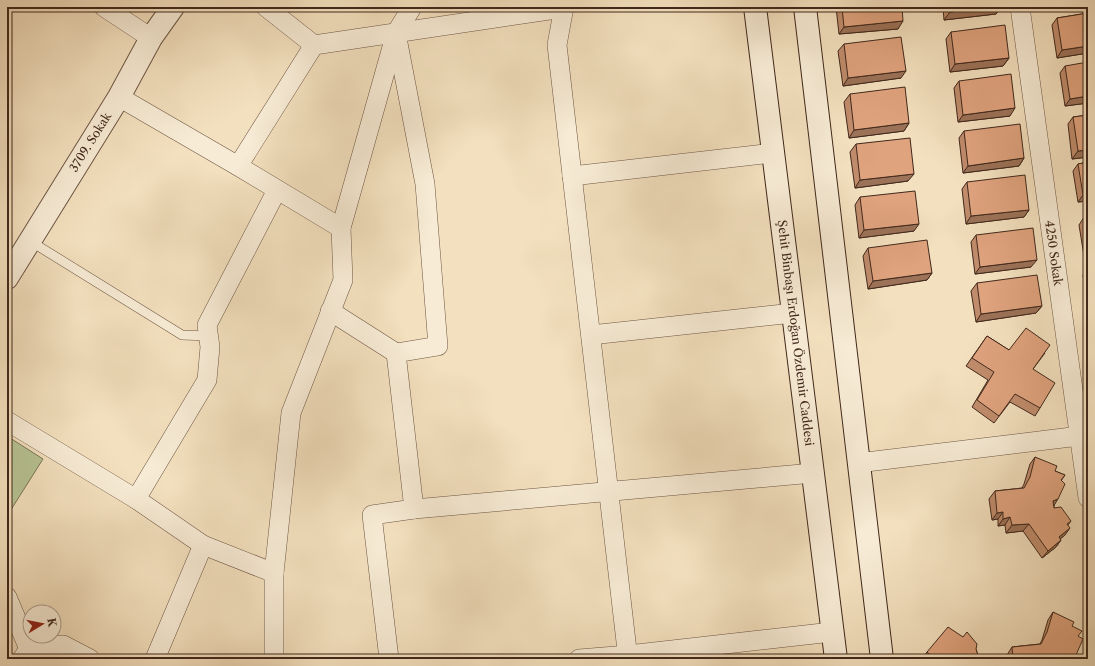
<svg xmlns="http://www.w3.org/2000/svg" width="1095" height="666" viewBox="0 0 1095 666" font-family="'Libre Caslon Text',serif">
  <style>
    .green { fill: #b7c394; stroke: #7c7658 }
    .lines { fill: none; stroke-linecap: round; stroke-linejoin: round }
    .service-casing { stroke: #6e5644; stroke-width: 10 }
    .minor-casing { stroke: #6e5644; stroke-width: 20 }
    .tertiary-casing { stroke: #6e5644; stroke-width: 24 }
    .secondary-casing { stroke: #41281c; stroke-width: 24 }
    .service { stroke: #f7ebd5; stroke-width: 9 }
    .minor { stroke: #f7ebd5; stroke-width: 19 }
    .tertiary { stroke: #f7ebd5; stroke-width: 22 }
    .secondary { stroke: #f7ebd5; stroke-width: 22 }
    .wall { fill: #c08c6c; stroke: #41281c }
    .shaded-wall { fill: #9c7258; stroke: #41281c }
    .building { fill: #dfa37e; stroke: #41281c }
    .labels { text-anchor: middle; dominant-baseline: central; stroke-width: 3; stroke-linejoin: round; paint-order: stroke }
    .street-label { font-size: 12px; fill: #41281c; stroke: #f7ebd5 }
  </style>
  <rect width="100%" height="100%" fill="#f3e0be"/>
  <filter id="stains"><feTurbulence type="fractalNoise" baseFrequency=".005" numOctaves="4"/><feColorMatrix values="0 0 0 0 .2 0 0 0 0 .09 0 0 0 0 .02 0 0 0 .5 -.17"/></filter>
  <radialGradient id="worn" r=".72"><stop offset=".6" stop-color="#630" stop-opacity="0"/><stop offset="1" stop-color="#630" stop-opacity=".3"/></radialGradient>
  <polygon class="green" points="7,436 43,459 7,516"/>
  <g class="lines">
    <defs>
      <polyline id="service" points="30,241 182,335 209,336"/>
      <g id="minor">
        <polyline points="104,7 151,38"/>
        <polyline points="266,7 314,45 563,8"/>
        <polyline points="564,7 557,45 628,659"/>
        <polyline points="1020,7 1088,498"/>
        <polyline points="119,97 238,166 341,228"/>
        <polyline points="238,166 314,45"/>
        <polyline points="572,176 773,153"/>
        <polyline points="330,311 396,353"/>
        <polyline points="591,335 793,313"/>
        <polyline points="7,421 136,499 203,545 274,573"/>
        <polyline points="858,463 1088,435"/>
        <polyline points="136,499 207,380 210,347 207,325 277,190"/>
        <polyline points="414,509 813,473"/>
        <polyline points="7,597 29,649 37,658"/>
        <polyline points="22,659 29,649 63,645 90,659"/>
        <polyline points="155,659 203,545"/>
        <polyline points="274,659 274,573 291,413 343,280 341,228 396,33 412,7"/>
        <polyline points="389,659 372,515 414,509 396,353 438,346 425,184 396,33"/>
        <polyline points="579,659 628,655 832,632"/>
      </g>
      <polyline id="tertiary" points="7,278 119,97 151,38 173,7"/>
      <g id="secondary">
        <polyline points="755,7 836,659"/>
        <polyline points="805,7 882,659"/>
      </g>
    </defs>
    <use href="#service" class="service-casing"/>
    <use href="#minor" class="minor-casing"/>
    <use href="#tertiary" class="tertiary-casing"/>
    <use href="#secondary" class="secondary-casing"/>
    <use href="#service" class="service"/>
    <use href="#minor" class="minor"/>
    <use href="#tertiary" class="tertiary"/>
    <use href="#secondary" class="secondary"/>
  </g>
  <g class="wall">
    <polygon points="836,7 902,7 898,29 839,34"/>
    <polygon points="943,7 1001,7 996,14 944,20"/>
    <polygon points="1088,13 1088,53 1057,58 1052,25 1057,18"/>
    <polygon points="951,32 1009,58 1003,66 950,72 946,39"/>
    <polygon points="844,44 901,78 843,86 838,51"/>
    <polygon points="1065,66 1088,103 1065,106 1060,73"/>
    <polygon points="959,81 1010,116 958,122 954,88"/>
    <polygon points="850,94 909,123 904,131 849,138 844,102"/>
    <polygon points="1088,115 1088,157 1072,159 1068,124 1073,117"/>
    <polygon points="964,131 1024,158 1019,166 963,173 959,138"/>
    <polygon points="856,144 908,181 855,188 850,152"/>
    <polygon points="1088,162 1088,201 1078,202 1073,171 1078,164"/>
    <polygon points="967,182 1029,210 1024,217 966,224 962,189"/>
    <polygon points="860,197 914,231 859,238 855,205"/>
    <polygon points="1084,217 1088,217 1088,255 1084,256 1079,225"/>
    <polygon points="976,235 1031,267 975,274 971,242"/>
    <polygon points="868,248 932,273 927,280 868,289 863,256"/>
    <polygon points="1088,268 1088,307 1083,275"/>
    <polygon points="977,283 1042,306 1036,313 976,322 971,291"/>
    <polygon points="987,336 1009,350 1045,353 1033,369 1040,408 1035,416 1010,402 994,423 972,407 988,380 966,366"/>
    <polygon points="1035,457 1055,471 1065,475 1061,481 1054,506 1054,508 1071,521 1068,525 1065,535 1060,539 1061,540 1056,547 1042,558 1023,531 1006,533 1005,525 998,526 998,519 992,520 989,499 995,491 1022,488 1024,484 1030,464"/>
    <polygon points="1053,612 1072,626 1078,636 1073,659 1007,659 1007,655 1012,647 1040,644 1042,640 1048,620"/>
    <polygon points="976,649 979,659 922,659 927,652"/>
  </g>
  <g class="shaded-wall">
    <polygon points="994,7 1001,7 996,14 944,20 950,12"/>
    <polygon points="903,21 898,29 839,34 844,27"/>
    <polygon points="1088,46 1088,53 1057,58 1062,50"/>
    <polygon points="1009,58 1003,66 950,72 955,64"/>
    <polygon points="906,71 901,78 843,86 848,78"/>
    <polygon points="1088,96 1088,103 1065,106 1070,99"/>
    <polygon points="1015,108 1010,116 958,122 963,115"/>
    <polygon points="909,123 904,131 849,138 854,130"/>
    <polygon points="1088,150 1088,157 1072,159 1078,151"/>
    <polygon points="1024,158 1019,166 963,173 968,166"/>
    <polygon points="914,174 908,181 855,188 860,180"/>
    <polygon points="1088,194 1088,201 1078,202 1083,195"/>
    <polygon points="1029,210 1024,217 966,224 971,216"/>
    <polygon points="919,224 914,231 859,238 864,230"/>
    <polygon points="1088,250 1088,255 1084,256"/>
    <polygon points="1037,260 1031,267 975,274 980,267"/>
    <polygon points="932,273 927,280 868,289 873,281"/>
    <polygon points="1042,306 1036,313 976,322 981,314"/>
    <polygon points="1058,499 1053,507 1053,501"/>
    <polygon points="1003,512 998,519 992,520 997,513"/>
    <polygon points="1010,517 1005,525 998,526 1003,519"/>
    <polygon points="1029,524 1023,531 1006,533 1012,525"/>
    <polygon points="1070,528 1065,535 1054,544 1059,537"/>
    <polygon points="1061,540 1056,547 1042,558 1048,551"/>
    <polygon points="1076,655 1073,659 1068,659 1070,657"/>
  </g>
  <g class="building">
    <polygon points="842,7 902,7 903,21 844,27"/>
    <polygon points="949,7 994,7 950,12"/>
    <polygon points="1088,13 1088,46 1062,50 1057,18"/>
    <polygon points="1005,25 1009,58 955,64 951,32"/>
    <polygon points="901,37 906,71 848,78 844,44"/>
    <polygon points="1088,62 1088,96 1070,99 1065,66"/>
    <polygon points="1011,74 1015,108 963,115 959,81"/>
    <polygon points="905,87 909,123 854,130 850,94"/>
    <polygon points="1088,115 1088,150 1078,151 1073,117"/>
    <polygon points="1020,124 1024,158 968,166 964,131"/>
    <polygon points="910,138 914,174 860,180 856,144"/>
    <polygon points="1088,162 1088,194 1083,195 1078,164"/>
    <polygon points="1025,175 1029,210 971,216 967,182"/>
    <polygon points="915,191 919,224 864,230 860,197"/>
    <polygon points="1084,217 1088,217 1088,243"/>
    <polygon points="1033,228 1037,260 980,267 976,235"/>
    <polygon points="927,240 932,273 873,281 868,248"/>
    <polygon points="1037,275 1042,306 981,314 977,283"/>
    <polygon points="1026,328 1050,345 1033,369 1055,383 1040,408 1015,394 999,416 977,400 994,372 972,358 987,336 1009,350"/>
    <polygon points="1035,457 1057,466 1055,471 1065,475 1061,480 1065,484 1058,499 1053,501 1054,508 1061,507 1071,521 1067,524 1070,528 1059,537 1061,540 1048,551 1029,524 1012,525 1010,517 1003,519 1003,512 997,513 995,491 1024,488 1030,477"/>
    <polygon points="1053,612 1074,622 1072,626 1082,631 1078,636 1083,639 1076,655 1070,657 1071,659 1013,659 1012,647 1041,644 1047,632"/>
    <polygon points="948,627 963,637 967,632 977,644 976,649 979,659 933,659 934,658 927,652"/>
  </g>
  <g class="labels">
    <g class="street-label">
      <text transform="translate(90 142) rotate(-58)">3709. Sokak</text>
      <text transform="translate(1054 253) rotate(82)">4250 Sokak</text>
      <text transform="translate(796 333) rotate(83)">Şehit Binbaşı Erdoğan Özdemir Caddesi</text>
    </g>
  </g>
  <rect width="1095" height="666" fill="none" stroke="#f3e0be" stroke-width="24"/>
  <rect x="8" y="8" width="1079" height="650" fill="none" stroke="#41281c" stroke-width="2"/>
  <rect x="12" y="12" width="1071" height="642" fill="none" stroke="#41281c"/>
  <g transform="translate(42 624) rotate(80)"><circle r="19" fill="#f7ebd5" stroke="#ae9d8b"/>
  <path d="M0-3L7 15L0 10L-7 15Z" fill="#8f2418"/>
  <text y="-6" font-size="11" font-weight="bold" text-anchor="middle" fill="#41281c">K</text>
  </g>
  <rect width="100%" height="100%" filter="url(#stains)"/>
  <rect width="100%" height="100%" fill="url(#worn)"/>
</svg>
